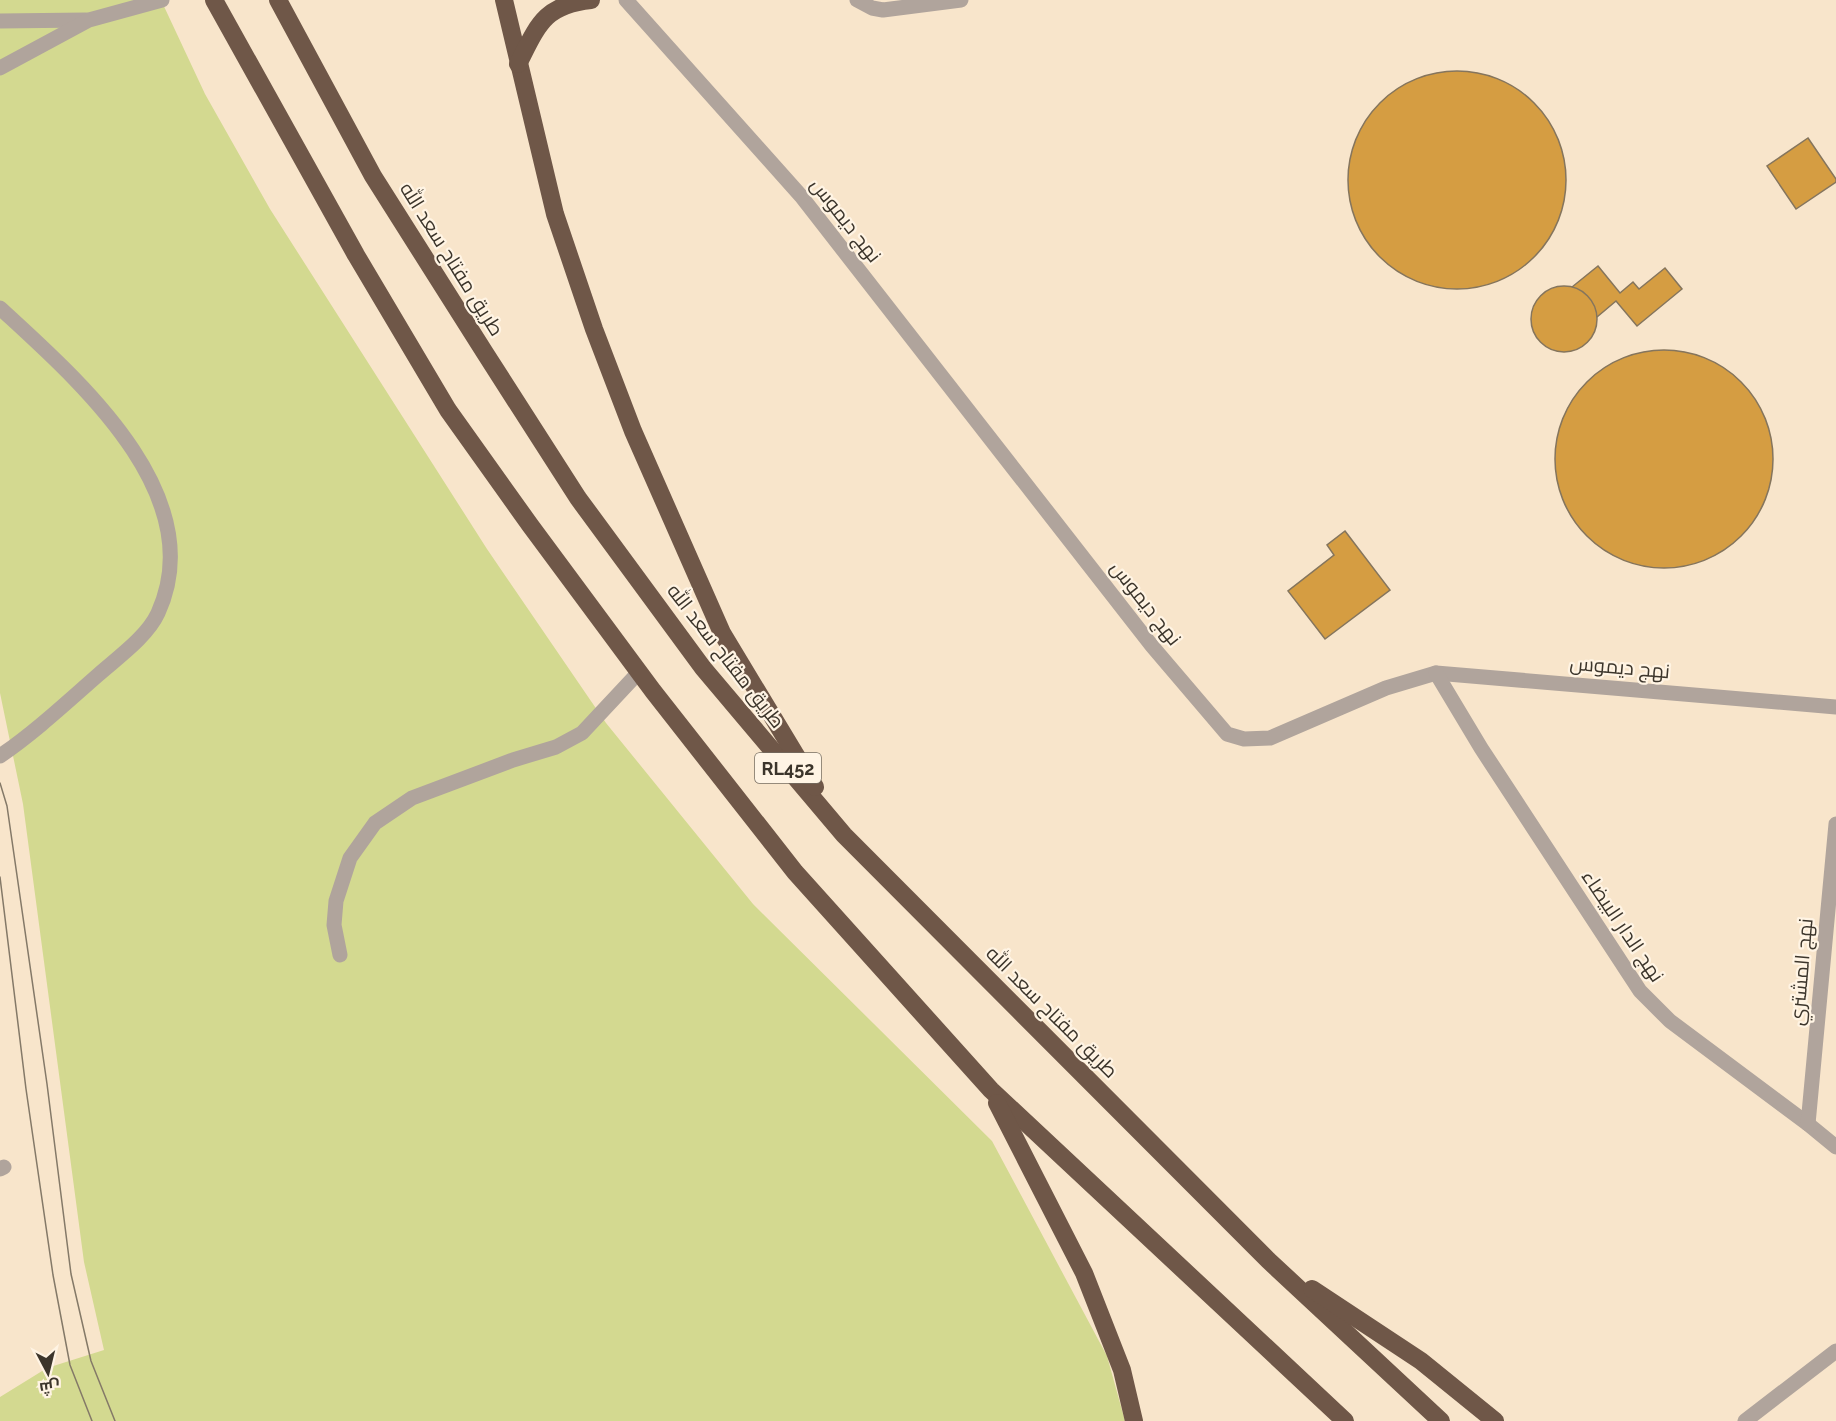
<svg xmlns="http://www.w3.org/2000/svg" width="1836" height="1421" viewBox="0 0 1836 1421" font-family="Raleway,Cairo,sans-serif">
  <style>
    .green { fill: #d3d990 }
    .building { fill: #d59d42; stroke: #85755d; stroke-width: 1.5 }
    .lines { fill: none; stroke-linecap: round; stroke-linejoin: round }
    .minor { stroke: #b0a49c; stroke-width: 15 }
    .highway { stroke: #6f5748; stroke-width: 18 }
    .tram { stroke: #847968; stroke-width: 1.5 }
    .labels { text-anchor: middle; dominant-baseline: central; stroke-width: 4.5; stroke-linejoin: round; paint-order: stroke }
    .shield { fill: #fff4e4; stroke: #766e62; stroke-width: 1.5 }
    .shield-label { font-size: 18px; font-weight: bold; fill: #3c352b }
    .street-label { font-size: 20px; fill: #3c352b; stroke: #fff4e4 }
  </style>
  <rect width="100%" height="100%" fill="#f8e5cb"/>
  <polygon class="green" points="0,0 161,0 205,94 270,209 487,549 606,723 753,904 992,1141 1107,1356 1125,1421 0,1421 0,1397 47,1368 104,1350 84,1262 23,804 0,693"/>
  <g class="building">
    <circle cx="1457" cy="180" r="109"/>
    <polygon points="1808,138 1836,179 1836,182 1796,209 1767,166"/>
    <polygon points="1598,266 1620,293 1633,282 1639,289 1665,268 1682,289 1637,326 1616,301 1597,317 1572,287"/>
    <circle cx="1564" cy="319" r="33"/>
    <circle cx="1664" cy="459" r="109"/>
    <polygon points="1345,531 1390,590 1325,639 1288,591 1334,555 1327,545"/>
  </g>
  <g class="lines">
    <g class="minor">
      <polyline points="626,0 801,196 1152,646 1227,734 1244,739 1270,738 1386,688 1436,673 1836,707"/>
      <polyline points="857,0 872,8 883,10 961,0"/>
      <polyline points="0,21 86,20"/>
      <polyline points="0,68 89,20 162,0"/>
      <path d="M 0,308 C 77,379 212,495 158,613 C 147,637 117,658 98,675 C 66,703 35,732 0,756"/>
      <polyline points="1436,673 1481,748 1640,991 1670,1021 1808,1124 1836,1147"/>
      <polyline points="340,955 334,925 336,901 350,858 375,823 412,798 513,760 556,747 582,733 639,672"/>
      <polyline points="1808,1124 1836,824"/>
      <polyline points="0,1169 4,1167"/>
      <polyline points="1745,1421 1836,1351"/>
    </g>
    <g class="highway">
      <polyline points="214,0 356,255 448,410 530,525 653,691 795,872 991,1090 1345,1421"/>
      <polyline points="278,0 373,176 485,353 578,498 703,668 844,835 1268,1260 1441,1421"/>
      <polyline points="504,0 555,214 594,329 633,431 722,633 815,787"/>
      <path d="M 518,64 C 538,25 544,5 591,0"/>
      <polyline points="997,1103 1084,1273 1122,1370 1134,1421"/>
      <polyline points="1312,1289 1421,1361 1495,1421"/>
    </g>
    <g class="tram">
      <polyline points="0,783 7,806 47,1084 71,1274 91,1361 115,1421"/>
      <polyline points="0,877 26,1089 53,1275 70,1365 92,1421"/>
    </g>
  </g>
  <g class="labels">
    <rect class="shield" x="755" y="753" width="66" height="30" rx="4.5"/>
    <g class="shield-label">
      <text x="788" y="768">RL452</text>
    </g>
    <g class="street-label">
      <text transform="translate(846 220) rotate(52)">نهج ديموس</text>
      <text transform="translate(452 259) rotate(58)">طريق مفتاح سعد الله</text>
      <text transform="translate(1146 603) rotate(52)">نهج ديموس</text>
      <text transform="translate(726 656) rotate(52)">طريق مفتاح سعد الله</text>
      <text transform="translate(1620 667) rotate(5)">نهج ديموس</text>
      <text transform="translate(1623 926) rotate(56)">نهج الدار البيضاء</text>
      <text transform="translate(1801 972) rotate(-85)">نهج المشتري</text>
      <text transform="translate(1052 1012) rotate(45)">طريق مفتاح سعد الله</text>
    </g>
  </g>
  <g transform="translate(48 1373) rotate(173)" stroke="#fff4e4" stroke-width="4.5" paint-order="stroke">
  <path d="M0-4.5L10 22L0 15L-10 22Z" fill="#3c352b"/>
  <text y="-9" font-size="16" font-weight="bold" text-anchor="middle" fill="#3c352b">ش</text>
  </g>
</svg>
